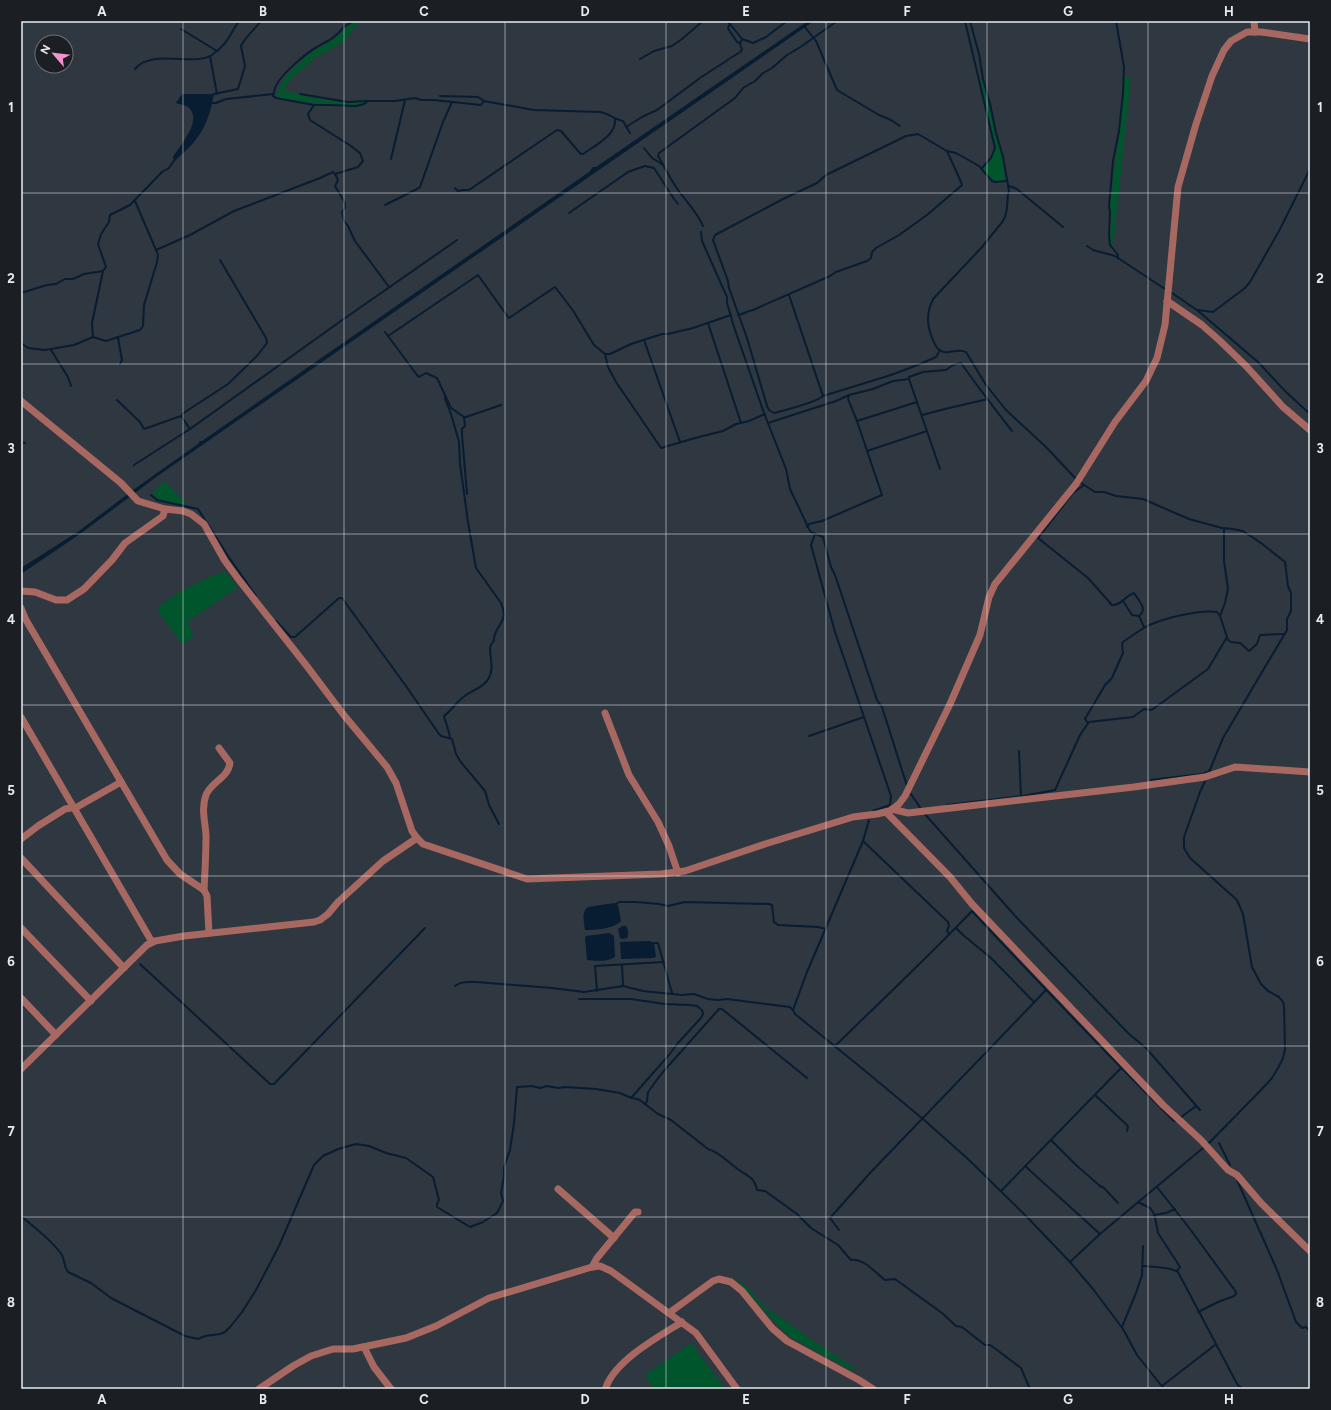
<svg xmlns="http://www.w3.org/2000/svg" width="1331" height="1410" viewBox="0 0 1331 1410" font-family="Figtree,sans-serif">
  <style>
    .green { fill: #01552c }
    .water { fill: #081d32 }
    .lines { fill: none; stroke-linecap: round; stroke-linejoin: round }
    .stream { stroke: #081d32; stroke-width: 2 }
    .street { stroke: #a76862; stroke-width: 7 }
    .grid { fill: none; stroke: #e6ebf0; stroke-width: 1; stroke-opacity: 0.55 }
    .neatline { fill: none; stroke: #e6ebf0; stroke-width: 1.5 }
    .grid-label { font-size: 13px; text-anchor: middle; font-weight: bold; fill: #e6ebf0 }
  </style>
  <rect width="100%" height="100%" fill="#2f3740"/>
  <g class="green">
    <path d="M 354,21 L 360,21 L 343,42 L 313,59 L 291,79 L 283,90 L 313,98 L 348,103 L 367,101 C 352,112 299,99 279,99 L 277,97 C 279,77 301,60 317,49 C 323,45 330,42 336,38 C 342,33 347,26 354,21 Z"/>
    <path d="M 1131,77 L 1113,247 C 1107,236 1113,224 1111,213 C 1111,210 1110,208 1110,206 L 1124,93 L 1124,78 Z"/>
    <path d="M 982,79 L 1002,157 L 1005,181 C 991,183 991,179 982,168 L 991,158 L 996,148 L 981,83 L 980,80 Z"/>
    <path d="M 165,481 L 187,505 C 175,502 159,503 152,493 Z"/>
    <path d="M 225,572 L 238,587 L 187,622 L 194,635 L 183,645 L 157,610 C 169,595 206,577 225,572 Z"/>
    <polygon points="732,1275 748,1288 764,1306 815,1342 855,1368 853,1371 787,1335"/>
    <polygon points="691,1343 725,1389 654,1389 645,1375"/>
  </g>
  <g class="water">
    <polygon points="808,21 814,21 159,475 80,534 21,574 21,568 79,531 133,490 198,444 200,441 202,441 589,172 593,167 596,167"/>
    <path d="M 182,94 L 214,94 C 211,111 206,128 194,142 C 189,149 180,155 174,162 L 173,157 C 179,146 204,120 188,107 C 185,105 179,104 176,103 Z"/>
    <path d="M 614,903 L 618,905 L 621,921 C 614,929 595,930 585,930 C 584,922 581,911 588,907 Z"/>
    <path d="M 622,926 L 626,926 C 628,929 629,934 627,938 L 622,939 L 620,938 L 618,929 Z"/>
    <path d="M 609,933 L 613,935 L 614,937 L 615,957 C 608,962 595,961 587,960 L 585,938 L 586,936 Z"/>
    <polygon points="650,941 654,943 656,957 653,958 621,959 620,942"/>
  </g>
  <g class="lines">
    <g class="stream">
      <path d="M 344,21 L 344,27 C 334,39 329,40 317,47 C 306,53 283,73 277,84 C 275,87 274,91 273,96 L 276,98 L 314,105 L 330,105 L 356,106 L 364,104 L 368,101 L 395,101 L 415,98 L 421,100 L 434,100 L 481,105 L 484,101 L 534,110 L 600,112 C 608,113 614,119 623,121 L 630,133"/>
      <polyline points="727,21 730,24 742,39"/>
      <polyline points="965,21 995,148 991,158 982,168"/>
      <path d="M 970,21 L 979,54 L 983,79 L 990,104 L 996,133 L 1003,157 L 1009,191 C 1006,200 1009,212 1003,221 L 982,247 L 933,299 C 930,305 928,313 928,320 C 928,328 934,348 941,351 C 948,355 956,348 966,352 L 986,385 L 1006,410 L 1046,447 L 1076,479"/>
      <polyline points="1116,21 1124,67 1123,93 1119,131 1113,161 1109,206 1110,212 1109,234 1110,245 1118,255 1118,258"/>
      <polyline points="730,24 728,28 729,30 737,42 740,43"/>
      <polyline points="804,26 816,41 837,90 879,115 891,120 900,126"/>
      <polyline points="344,27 353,21"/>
      <polyline points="181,29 217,51"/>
      <polyline points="210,56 217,94"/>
      <polyline points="640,59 654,51 672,46 682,39 703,21"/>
      <path d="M 135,69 C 152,48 193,67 212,55 C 228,44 229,35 239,21"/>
      <polyline points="300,94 348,102 367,101"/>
      <path d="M 213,95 L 214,94 L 238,89 L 245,66 L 241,46 C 245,37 255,29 261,21"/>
      <polyline points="440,96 478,97 484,101"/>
      <polyline points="210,103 216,103 226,99 274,94"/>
      <polyline points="626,127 642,117 657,110 700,78 740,52 742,50 740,44 742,39 753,43 766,37 787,21"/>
      <polyline points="644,148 652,158 662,164"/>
      <polyline points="391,159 405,100"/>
      <polyline points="335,174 338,180 335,186 345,203 345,208 342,212 344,221 348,226 355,241 389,287"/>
      <polyline points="1009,186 1017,189 1063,227"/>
      <path d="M 455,188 L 458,191 L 463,190 L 469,190 L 557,130 L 561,131 L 579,152 L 581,154 L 583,154 C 594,146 617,135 615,119"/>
      <polyline points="135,201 156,250"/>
      <polyline points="385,205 417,189 420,187 443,122 452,102"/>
      <polyline points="569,213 628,172 645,166 654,168 674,199 678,204"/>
      <path d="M 703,226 C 698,214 689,204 681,194 C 672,183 666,169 658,156 L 659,153 L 735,98 L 743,88 L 755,81 L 763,73 L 772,68 L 787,55 L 802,46 L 837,21"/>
      <polyline points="701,232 702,241 727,297 727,303 734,327 764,413 786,469 790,489 809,529 811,532 823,537 831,567 835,575 877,700 882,707 907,786"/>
      <polyline points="1087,246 1093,250 1115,256 1165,289"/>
      <polyline points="103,271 92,323 93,337 106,341 140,330 143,326 144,305 157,262 158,255 156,250 190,235 234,211 320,178 333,172 335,174 358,167 363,161 360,153 351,146 310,120 308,114 314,105"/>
      <polyline points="21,293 47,285 56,284 65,279 73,279 84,274 103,271 106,267 98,244 101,234 109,222 110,215 130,205 162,172 169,168 175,159"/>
      <polyline points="1172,293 1197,310 1258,362 1286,392 1310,414"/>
      <path d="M 789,295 L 823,396 C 815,403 785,410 774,413 L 769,410 L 767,406 L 747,338 L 729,288 L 728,281 L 713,240 L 715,235 L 783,199 L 817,183 L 826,175 L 906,136 L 918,134 L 947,151 L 956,153 L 979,166 L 992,181 L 995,182 L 1006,181"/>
      <polyline points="1197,310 1213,312 1245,288 1250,282 1279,231 1310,169"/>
      <path d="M 738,315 C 744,314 747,311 753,310 L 830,276 L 836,272 L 867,261 L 871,258 L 872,252 L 876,248 L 899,235 L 927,215 L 962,185 L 961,182 L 947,151"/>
      <polyline points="708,323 741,423"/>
      <polyline points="385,332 417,375 419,377 426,373 437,378 451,408 464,417 466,417 501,405"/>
      <polyline points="388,336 478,275 508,317 509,318 555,287 572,309 594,345 605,354 610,354 631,344 662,334 668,334 693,328 731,315"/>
      <polyline points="118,338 122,360 120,364"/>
      <polyline points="644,340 680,442"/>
      <polyline points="21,343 28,348 45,350 74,345 93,337"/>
      <polyline points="51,350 68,377 71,386"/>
      <polyline points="605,354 608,367 616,382 661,448 695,438 723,431 736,424 749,421 765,414"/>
      <path d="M 445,395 L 445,399 L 451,414 L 459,442 L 460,464 L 468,522 L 476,568 L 501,603 C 508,619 500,622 495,634 C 494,636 494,638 494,640 C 493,642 490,646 490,648 C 490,660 495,670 487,681 C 481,688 474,690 466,695 C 458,700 452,710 444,716 C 446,724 449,730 450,738"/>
      <polyline points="823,396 891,375 920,364 936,357 940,350"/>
      <polyline points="117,400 140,422 144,429 181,416 190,429"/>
      <polyline points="922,415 949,408 988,399"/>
      <polyline points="182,417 182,414 228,384 257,356 267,343 266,338 220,260"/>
      <polyline points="464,417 465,426 462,429 462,435 467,494"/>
      <polyline points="857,421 917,402"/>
      <polyline points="768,423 836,401 849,395 873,389 893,381 909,379"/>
      <polyline points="21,442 25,443"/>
      <polyline points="867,451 927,431"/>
      <polyline points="134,465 190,429 338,323 457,240"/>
      <path d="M 940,469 L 909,379 L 909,377 L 923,372 L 946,370 L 953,365 L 961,363 C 977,386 995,409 1012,431"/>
      <polyline points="1081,483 1095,492 1104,492 1116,496 1143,499 1189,519 1222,528 1233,529 1243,531 1261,543 1285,562 1288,586 1291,593 1291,611 1287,619 1287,630 1223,738 1209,772"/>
      <path d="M 1084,485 L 1073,493 L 1038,538 L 1088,578 L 1112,605 C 1121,606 1126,595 1134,593 C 1139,601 1148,609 1139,616 L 1144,627"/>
      <polyline points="151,495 157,500 198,509 228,556 256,596"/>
      <polyline points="807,527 809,524 822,521 882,495 857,421 848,399 849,395"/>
      <polyline points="815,534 811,545 835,632 891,796 890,805 873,811"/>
      <polyline points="1123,601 1132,615 1139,616"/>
      <polyline points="1220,616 1225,603 1228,589 1224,561 1224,528"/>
      <polyline points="276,621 291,637 295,637 339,598 342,598 406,686 439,734 441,736 452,739 456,754 460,761 485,791 489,805 499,824"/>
      <path d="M 1088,723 L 1085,719 L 1105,685 L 1112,678 L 1114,673 L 1123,653 L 1122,644 L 1123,642 C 1130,637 1137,632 1144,628 C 1158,619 1201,609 1217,612 L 1220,616 L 1228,640 L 1231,642 L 1240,643 L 1249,651 L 1257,644 L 1260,635 L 1285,634"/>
      <polyline points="809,736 864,717"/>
      <polyline points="1019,751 1021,796"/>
      <polyline points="1206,779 1200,792 1184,837 1184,848 1190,858 1237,900 1243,914 1252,967 1261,984 1268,991 1279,997 1283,1002 1284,1006 1285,1049 1283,1058 1278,1068 1272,1078 1261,1090 1208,1144"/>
      <polyline points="1151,780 1202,774 1210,771"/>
      <polyline points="911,794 921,809"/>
      <polyline points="947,805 1023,796 1055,790 1080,735 1089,722 1133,717 1144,709 1151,710 1153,709 1208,669 1227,637"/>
      <polyline points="923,812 1017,918 1129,1034 1146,1048 1200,1110"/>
      <polyline points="863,841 948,922 949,926 947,931 949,934"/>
      <polyline points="616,904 619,902 636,902 659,904 668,906 685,902 769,904 772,905 774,922 778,925 818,927 826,929"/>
      <polyline points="956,928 963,935 991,958 1034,1002"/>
      <polyline points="654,943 658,943 672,993"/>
      <polyline points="140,964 270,1084 274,1084 425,928"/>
      <polyline points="622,965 623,985"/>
      <path d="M 455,986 C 461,981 469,982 477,982 L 552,988 L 584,992 L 623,986 L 643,991 L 682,995 L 694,994 L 708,999 L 718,1000 L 727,999 L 790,1007 L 793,1010 L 795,1014 L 858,1065 L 923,1119 L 968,1159 L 1026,1216 L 1070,1262 L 1093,1289 L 1123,1329 L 1137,1355 L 1164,1389"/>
      <polyline points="597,991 595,966 664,962"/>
      <polyline points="579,999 631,999 665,1004 689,1005 697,1006 702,1010 703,1014 701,1018 678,1043 669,1055 631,1098"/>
      <polyline points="793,1010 807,972 863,841 869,820"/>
      <path d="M 835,1046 C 881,1001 928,957 972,911 C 1038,982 1105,1052 1174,1121 L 1175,1121"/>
      <polyline points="1095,1095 1128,1126 1127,1131"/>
      <polyline points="645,1104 647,1101 648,1092 662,1073 719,1009 722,1009 807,1078"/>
      <polyline points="1180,1118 1196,1106"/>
      <polyline points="1051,1140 1076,1165 1100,1186 1104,1188 1118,1203"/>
      <polyline points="1219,1143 1230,1165"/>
      <polyline points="1025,1166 1100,1234"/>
      <polyline points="1237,1180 1277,1270 1296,1322 1302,1328 1306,1327 1310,1331"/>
      <polyline points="1157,1187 1190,1229 1236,1292 1236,1294 1234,1296 1218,1302 1198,1312"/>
      <polyline points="1001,1191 1121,1068"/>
      <polyline points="1138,1202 1150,1208 1153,1212 1155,1217 1158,1233 1180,1267 1177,1271"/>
      <polyline points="1154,1215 1166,1213 1175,1209"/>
      <path d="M 21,1216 C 35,1228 52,1240 62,1255 C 65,1261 64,1267 68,1272 L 91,1283 L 111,1298 L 185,1336 L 198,1339 L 205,1336 L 220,1334 L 225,1332 L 231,1326 L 242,1312 L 256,1290 L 279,1246 L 314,1165 L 323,1156 L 338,1149 L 356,1144 L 369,1146 L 386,1153 L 406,1158 L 433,1177 L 439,1200 L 437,1204 L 437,1207 L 470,1227 L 483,1222 L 497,1213 L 503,1201 L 501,1193 L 504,1176 L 504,1167 L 510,1150 L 514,1123 L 517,1087 L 532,1086 L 540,1088 L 547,1086 L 558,1088 L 565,1087 L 596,1089 L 620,1093 L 629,1097 L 640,1100 L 645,1104 L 658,1114 L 671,1120 L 708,1149 C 718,1151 730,1164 739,1170 C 743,1173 748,1175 752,1179 C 755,1182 756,1186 757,1190 L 765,1191 L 797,1214 L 811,1228 L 838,1245 L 851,1260 C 862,1257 876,1273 885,1280 L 895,1279 L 942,1313 L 956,1326 L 962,1327 L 985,1345 L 990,1345 L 993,1347 L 1021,1368 L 1030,1389"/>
      <polyline points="839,1230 830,1218 870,1173 1046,990"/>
      <polyline points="1070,1262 1100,1234 1203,1148"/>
      <path d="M 1143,1266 C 1152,1267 1171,1267 1178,1272 L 1235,1380 L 1238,1385 L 1243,1389"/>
      <polyline points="1122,1327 1136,1293 1142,1275 1143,1246"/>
      <polyline points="1162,1386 1215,1345"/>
    </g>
    <g class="street">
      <polyline points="1254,21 1255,32"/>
      <polyline points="1167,301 1202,325 1219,340 1246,366 1283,407 1310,430"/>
      <polyline points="21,401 121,483 138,501 165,509 183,511 191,514 204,524 225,561 239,580 306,665 343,714 387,767 396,783 412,831 417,838 423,844 527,879 661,874 685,871 765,844 853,817 877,814 890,811 899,804 905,796 950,704 980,635 989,597 995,584 1076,484 1115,422 1146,381 1157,358 1165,325 1178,187 1196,124 1212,76 1224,50 1231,41 1247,32 1261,32 1310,39"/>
      <polyline points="21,591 35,592 56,600 67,600 84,589 112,560 125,543 163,516 165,509"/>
      <polyline points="21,608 26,620 167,860 180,874 204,890 207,896 209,933"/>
      <polyline points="605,713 629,775 658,822 669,846 678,873"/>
      <polyline points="21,717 152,942"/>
      <polyline points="892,809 908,813 1134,787 1205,777 1235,767 1310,772"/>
      <polyline points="886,812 950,877 972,904 1163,1105 1201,1140 1228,1170 1237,1175 1261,1203 1310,1251"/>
      <polyline points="21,839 38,826 65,809 77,807 121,782"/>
      <polyline points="21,858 124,968"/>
      <path d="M 204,890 C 205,872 206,853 206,835 C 205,821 201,808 206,795 C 211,782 228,778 230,763 L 219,748"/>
      <polyline points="21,928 91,1001"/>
      <polyline points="21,998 56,1035"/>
      <polyline points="21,1069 147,945 155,941 184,936 314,922 320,920 328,914 338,902 383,861 417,838"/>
      <polyline points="558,1189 614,1238"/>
      <polyline points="592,1267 597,1258 635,1212 638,1212"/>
      <polyline points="669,1313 713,1281 719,1279 731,1282 742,1291 772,1328 787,1341 859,1380 873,1389"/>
      <polyline points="364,1347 374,1367 391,1389"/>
      <path d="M 606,1387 C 616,1360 658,1337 682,1322"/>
      <polyline points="259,1389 293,1366 311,1356 333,1349 353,1349 406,1338 436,1326 489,1298 592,1267 600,1266 611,1271 696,1333 737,1389"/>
    </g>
  </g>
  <path class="grid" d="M 183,21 L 183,1389M 344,21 L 344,1389M 505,21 L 505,1389M 666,21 L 666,1389M 826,21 L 826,1389M 987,21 L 987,1389M 1148,21 L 1148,1389M 21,193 L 1310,193M 21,364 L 1310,364M 21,534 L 1310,534M 21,705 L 1310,705M 21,876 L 1310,876M 21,1046 L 1310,1046M 21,1217 L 1310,1217"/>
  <rect width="1331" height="1410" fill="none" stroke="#1b1e22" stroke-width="44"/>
  <g transform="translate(54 54) rotate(298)"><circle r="19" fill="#1b1e22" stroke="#6c7074"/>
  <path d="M0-3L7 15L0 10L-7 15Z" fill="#f790ce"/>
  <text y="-6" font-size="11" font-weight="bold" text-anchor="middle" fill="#e6ebf0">N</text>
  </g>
  <rect x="22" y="22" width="1287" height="1366" class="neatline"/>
  <g class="grid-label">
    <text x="102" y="16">A</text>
    <text x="263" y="16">B</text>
    <text x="424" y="16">C</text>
    <text x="585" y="16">D</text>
    <text x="746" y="16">E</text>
    <text x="907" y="16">F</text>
    <text x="1068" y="16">G</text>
    <text x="1229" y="16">H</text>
    <text x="11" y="112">1</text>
    <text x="1320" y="112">1</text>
    <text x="11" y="283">2</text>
    <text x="1320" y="283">2</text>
    <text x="11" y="453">3</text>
    <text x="1320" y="453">3</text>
    <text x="11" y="624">4</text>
    <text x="1320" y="624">4</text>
    <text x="11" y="795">5</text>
    <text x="1320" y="795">5</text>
    <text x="11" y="966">6</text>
    <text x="1320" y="966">6</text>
    <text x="11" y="1136">7</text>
    <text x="1320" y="1136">7</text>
    <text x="11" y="1307">8</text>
    <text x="1320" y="1307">8</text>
    <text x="102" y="1404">A</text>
    <text x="263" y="1404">B</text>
    <text x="424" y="1404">C</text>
    <text x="585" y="1404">D</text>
    <text x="746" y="1404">E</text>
    <text x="907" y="1404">F</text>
    <text x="1068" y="1404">G</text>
    <text x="1229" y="1404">H</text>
  </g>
</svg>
